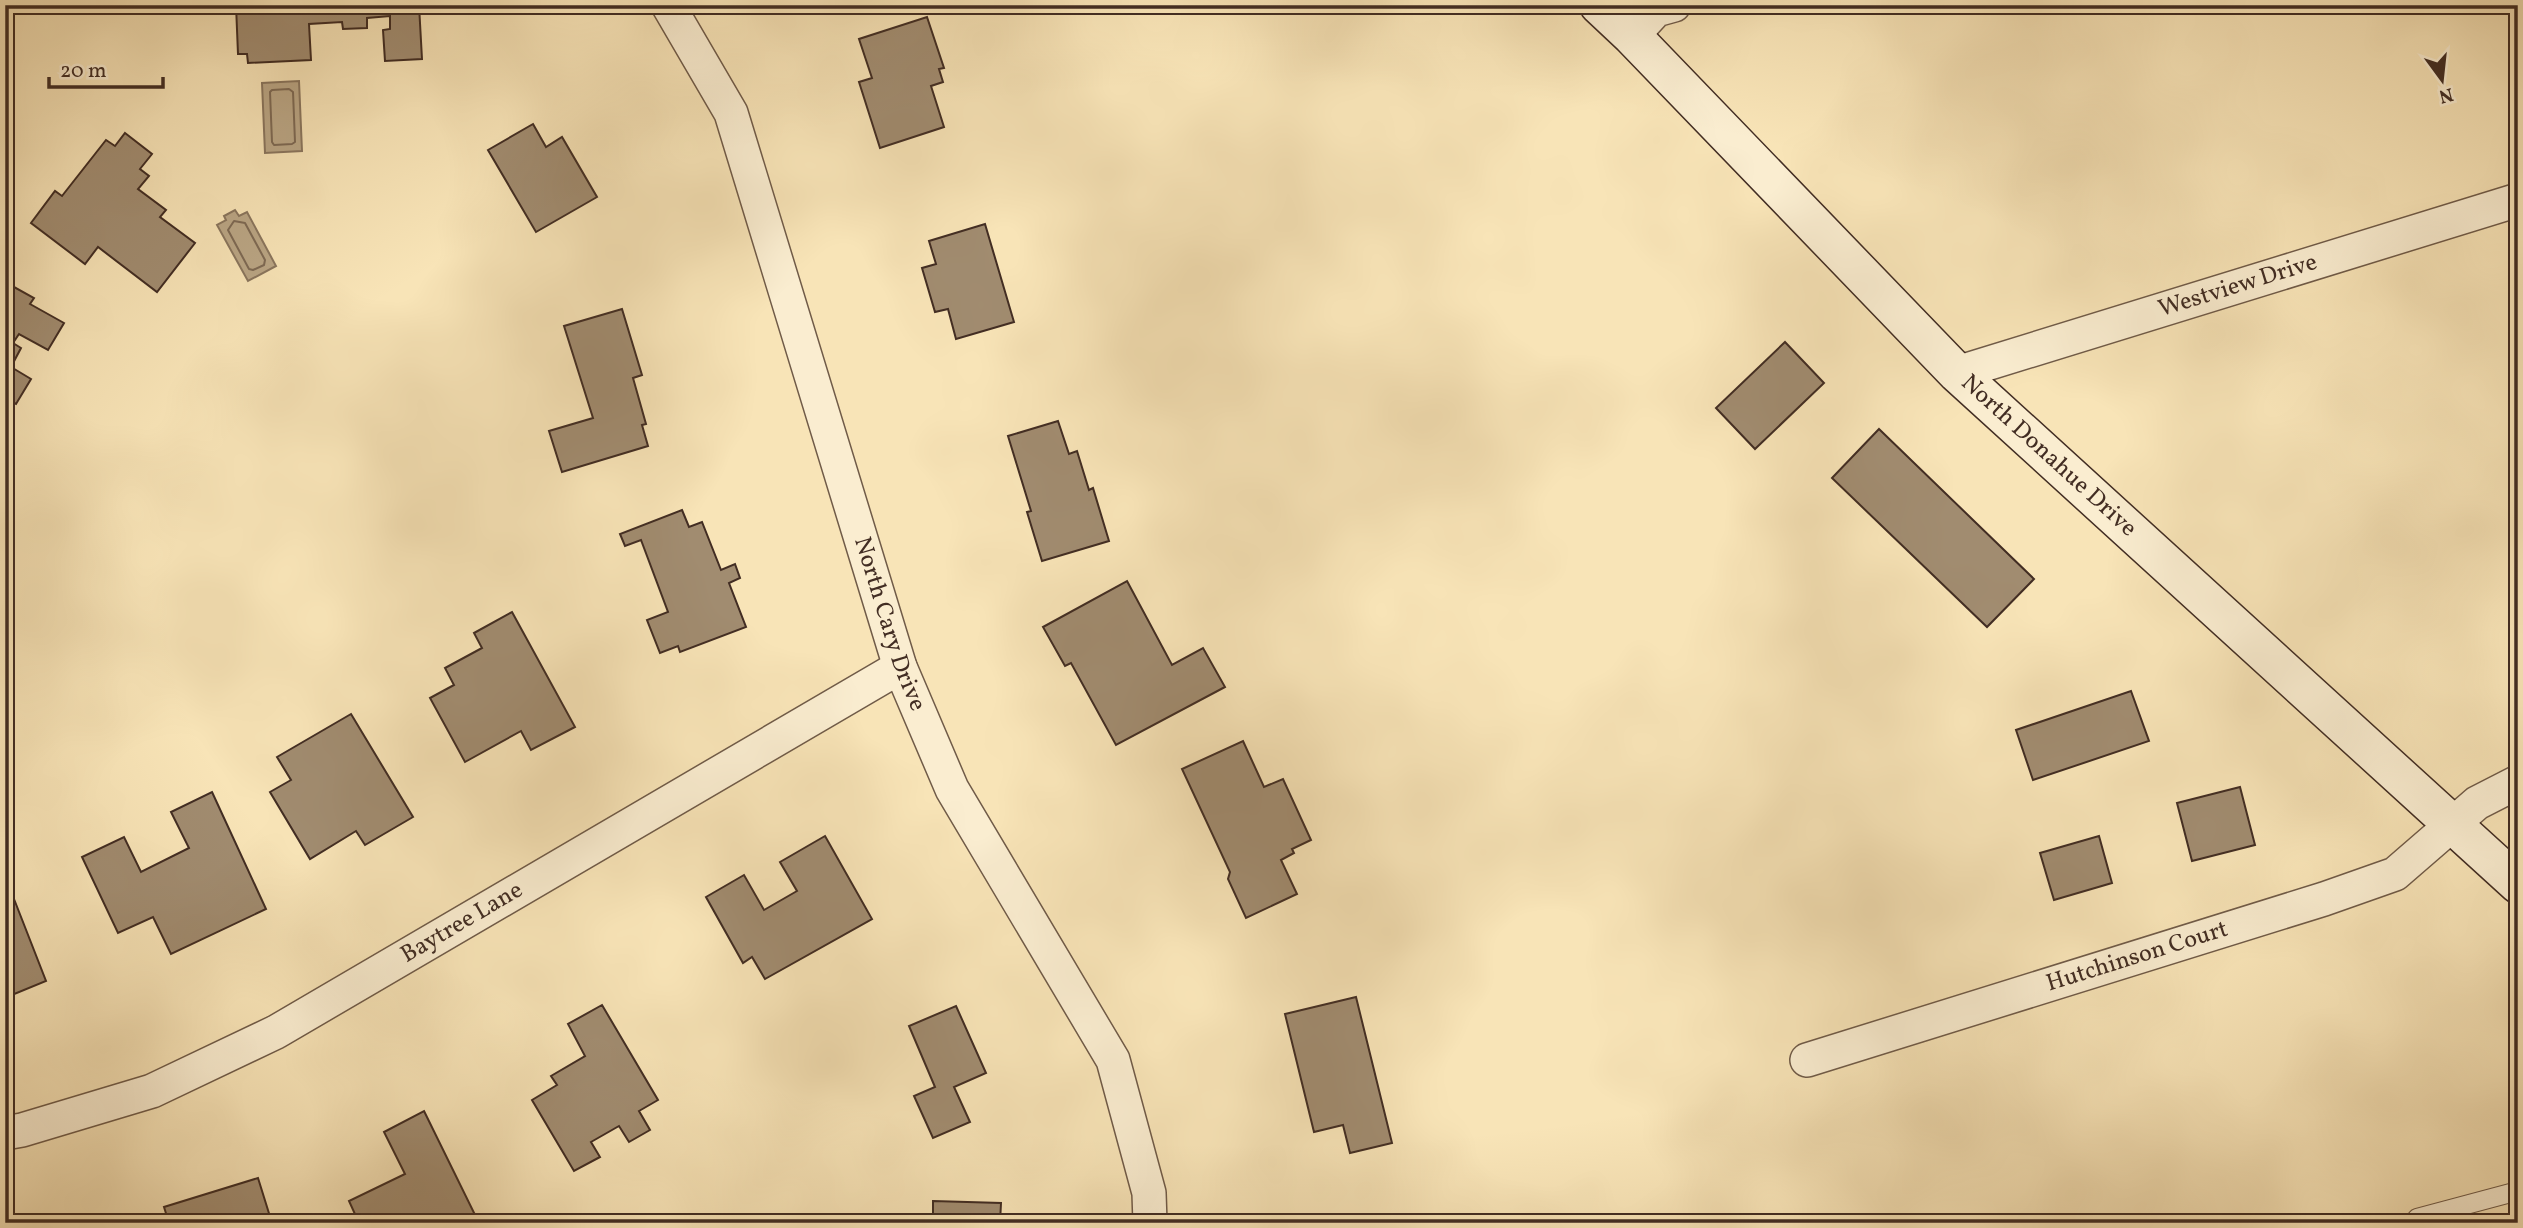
<svg xmlns="http://www.w3.org/2000/svg" width="2523" height="1228" viewBox="0 0 2523 1228" font-family="Vollkorn,serif">
  <style>
    .water { fill: #baa685; stroke: #8a765e; stroke-width: 2 }
    .lines { fill: none; stroke-linecap: round; stroke-linejoin: round }
    .shore { stroke: #7e6a54; stroke-width: 2 }
    .building { fill: #a18c70; stroke: #422d23; stroke-width: 2 }
    .lane-casing { stroke: #705b48; stroke-width: 20 }
    .street-casing { stroke: #705b48; stroke-width: 36 }
    .secondary-casing { stroke: #422d23; stroke-width: 41 }
    .lane { stroke: #faedd0; stroke-width: 18 }
    .street { stroke: #faedd0; stroke-width: 33 }
    .secondary { stroke: #faedd0; stroke-width: 38 }
    .labels { text-anchor: middle; dominant-baseline: central; stroke-width: 7; stroke-linejoin: round; paint-order: stroke }
    .street-label { font-size: 24px; fill: #422d23; stroke: #faedd0 }
  </style>
  <rect width="100%" height="100%" fill="#f8e4b7"/>
  <filter id="stains"><feTurbulence type="fractalNoise" baseFrequency=".00286" numOctaves="4"/><feColorMatrix values="0 0 0 0 .2 0 0 0 0 .09 0 0 0 0 .02 0 0 0 .5 -.17"/></filter>
  <radialGradient id="worn" r=".72"><stop offset=".6" stop-color="#630" stop-opacity="0"/><stop offset="1" stop-color="#630" stop-opacity=".3"/></radialGradient>
  <g class="water">
    <polygon points="299,81 302,151 265,153 262,83"/>
    <polygon points="235,210 239,216 247,212 276,266 248,281 217,225 226,220 224,216"/>
  </g>
  <g class="lines">
    <g class="shore">
      <polygon points="289,89 293,92 295,142 292,144 274,145 272,142 270,92 272,90"/>
      <polygon points="234,221 245,223 265,260 264,265 253,270 249,269 228,230"/>
    </g>
  </g>
  <g class="building">
    <polygon points="236,5 419,5 422,59 385,61 383,30 390,29 390,16 367,18 367,28 343,29 342,22 309,24 311,60 248,63 247,54 238,54"/>
    <polygon points="927,17 944,68 939,69 943,82 931,86 944,127 880,148 859,82 872,78 859,39"/>
    <polygon points="533,124 546,147 562,137 597,197 536,232 488,150"/>
    <polygon points="125,133 152,154 140,169 149,176 138,189 166,210 160,217 195,243 157,292 98,247 85,264 31,223 55,191 62,196 106,140 115,146"/>
    <polygon points="985,224 1014,322 956,339 948,309 935,312 922,268 936,264 929,241"/>
    <polygon points="5,282 34,298 30,304 64,323 48,350 19,334 13,343 21,348 11,367 31,379 16,404 5,398"/>
    <polygon points="622,309 642,375 633,378 646,424 642,425 648,446 562,472 549,431 593,418 564,326"/>
    <polygon points="1785,342 1824,383 1755,449 1716,408"/>
    <polygon points="1058,421 1069,454 1077,451 1089,490 1093,488 1109,541 1042,561 1027,512 1031,511 1008,436"/>
    <polygon points="1879,429 2034,579 1987,627 1832,478"/>
    <polygon points="682,510 689,527 702,522 721,570 735,564 740,578 729,583 746,627 680,652 678,646 660,653 647,620 668,612 641,540 625,546 620,534"/>
    <polygon points="1127,581 1172,665 1203,648 1225,687 1116,745 1071,663 1065,666 1043,627"/>
    <polygon points="512,612 575,727 531,750 521,731 465,762 430,698 454,685 445,668 482,648 474,633"/>
    <polygon points="2131,691 2149,741 2033,780 2016,730"/>
    <polygon points="351,714 413,817 365,845 356,831 310,859 270,792 291,780 277,757"/>
    <polygon points="1243,741 1264,787 1283,779 1311,840 1292,849 1294,853 1281,860 1297,894 1246,918 1228,879 1230,872 1182,769"/>
    <polygon points="2240,787 2255,845 2192,861 2177,803"/>
    <polygon points="212,792 266,909 171,954 153,917 118,933 82,857 124,837 141,872 189,848 171,812"/>
    <polygon points="825,836 872,919 765,979 752,957 743,963 706,897 744,875 764,910 797,891 780,862"/>
    <polygon points="2099,836 2112,883 2054,900 2040,853"/>
    <polygon points="14,899 46,981 7,997 5,902"/>
    <polygon points="1356,997 1392,1143 1350,1153 1343,1125 1314,1132 1285,1014"/>
    <polygon points="602,1005 658,1100 639,1111 650,1130 629,1142 619,1126 591,1142 600,1157 574,1171 532,1100 557,1085 551,1076 585,1056 568,1024"/>
    <polygon points="956,1006 986,1073 954,1087 970,1122 933,1138 914,1096 935,1087 909,1026"/>
    <polygon points="424,1111 479,1223 359,1223 349,1201 405,1174 384,1132"/>
    <polygon points="258,1178 272,1223 169,1223 164,1207"/>
    <polygon points="933,1201 1001,1203 1000,1223 933,1223"/>
  </g>
  <g class="lines">
    <defs>
      <polyline id="lane" points="2413,1223 2417,1218 2518,1191"/>
      <g id="street">
        <path id="s1" d="M 668,5 L 731,113 L 900,667 L 952,789 L 1113,1060 L 1149,1193 L 1150,1223"/>
        <polyline points="1632,36 1656,10 1674,5"/>
        <path id="s2" d="M 1957,373 L 2518,200"/>
        <path id="s3" d="M 1807,1060 L 2324,899 L 2395,874 L 2477,803 L 2518,782"/>
        <path id="s4" d="M 5,1133 L 22,1130 L 152,1091 L 276,1032 L 900,667"/>
      </g>
      <g id="secondary">
        <path id="s5" d="M 1599,5 L 1632,36 L 1957,373 L 2518,884"/>
      </g>
    </defs>
    <use href="#lane" class="lane-casing"/>
    <use href="#street" class="street-casing"/>
    <use href="#secondary" class="secondary-casing"/>
    <use href="#lane" class="lane"/>
    <use href="#street" class="street"/>
    <use href="#secondary" class="secondary"/>
  </g>
  <g class="labels">
    <g class="street-label">
      <text stroke="none"><textPath href="#s2" startOffset="294">Westview Drive</textPath></text>
      <text stroke="none"><textPath href="#s5" startOffset="637">North Donahue Drive</textPath></text>
      <text stroke="none"><textPath href="#s1" startOffset="660">North Cary Drive</textPath></text>
      <text stroke="none"><textPath href="#s4" startOffset="506">Baytree Lane</textPath></text>
      <text stroke="none"><textPath href="#s3" startOffset="346">Hutchinson Court</textPath></text>
    </g>
  </g>
  <rect width="2523" height="1228" fill="none" stroke="#f8e4b7" stroke-width="28"/>
  <rect x="7" y="7" width="2509" height="1214" fill="none" stroke="#422d23" stroke-width="3.5"/>
  <rect x="14" y="14" width="2495" height="1200" fill="none" stroke="#422d23" stroke-width="2"/>
  <g transform="translate(2442 80) rotate(165)" stroke="#faedd0" stroke-width="5" paint-order="stroke">
  <path d="M0-5L12 26L0 18L-12 26Z" fill="#422d23"/>
  <text y="-10" font-size="19" font-weight="bold" text-anchor="middle" fill="#422d23">N</text>
  </g>
  <path d="M49 77v10h114v-10" fill="none" stroke="#422d23" stroke-width="3.5"/>
  <text x="60" y="77" font-size="21" fill="#422d23" stroke="#faedd0" stroke-width="5" paint-order="stroke">20 m</text>
  <rect width="100%" height="100%" filter="url(#stains)"/>
  <rect width="100%" height="100%" fill="url(#worn)"/>
</svg>
